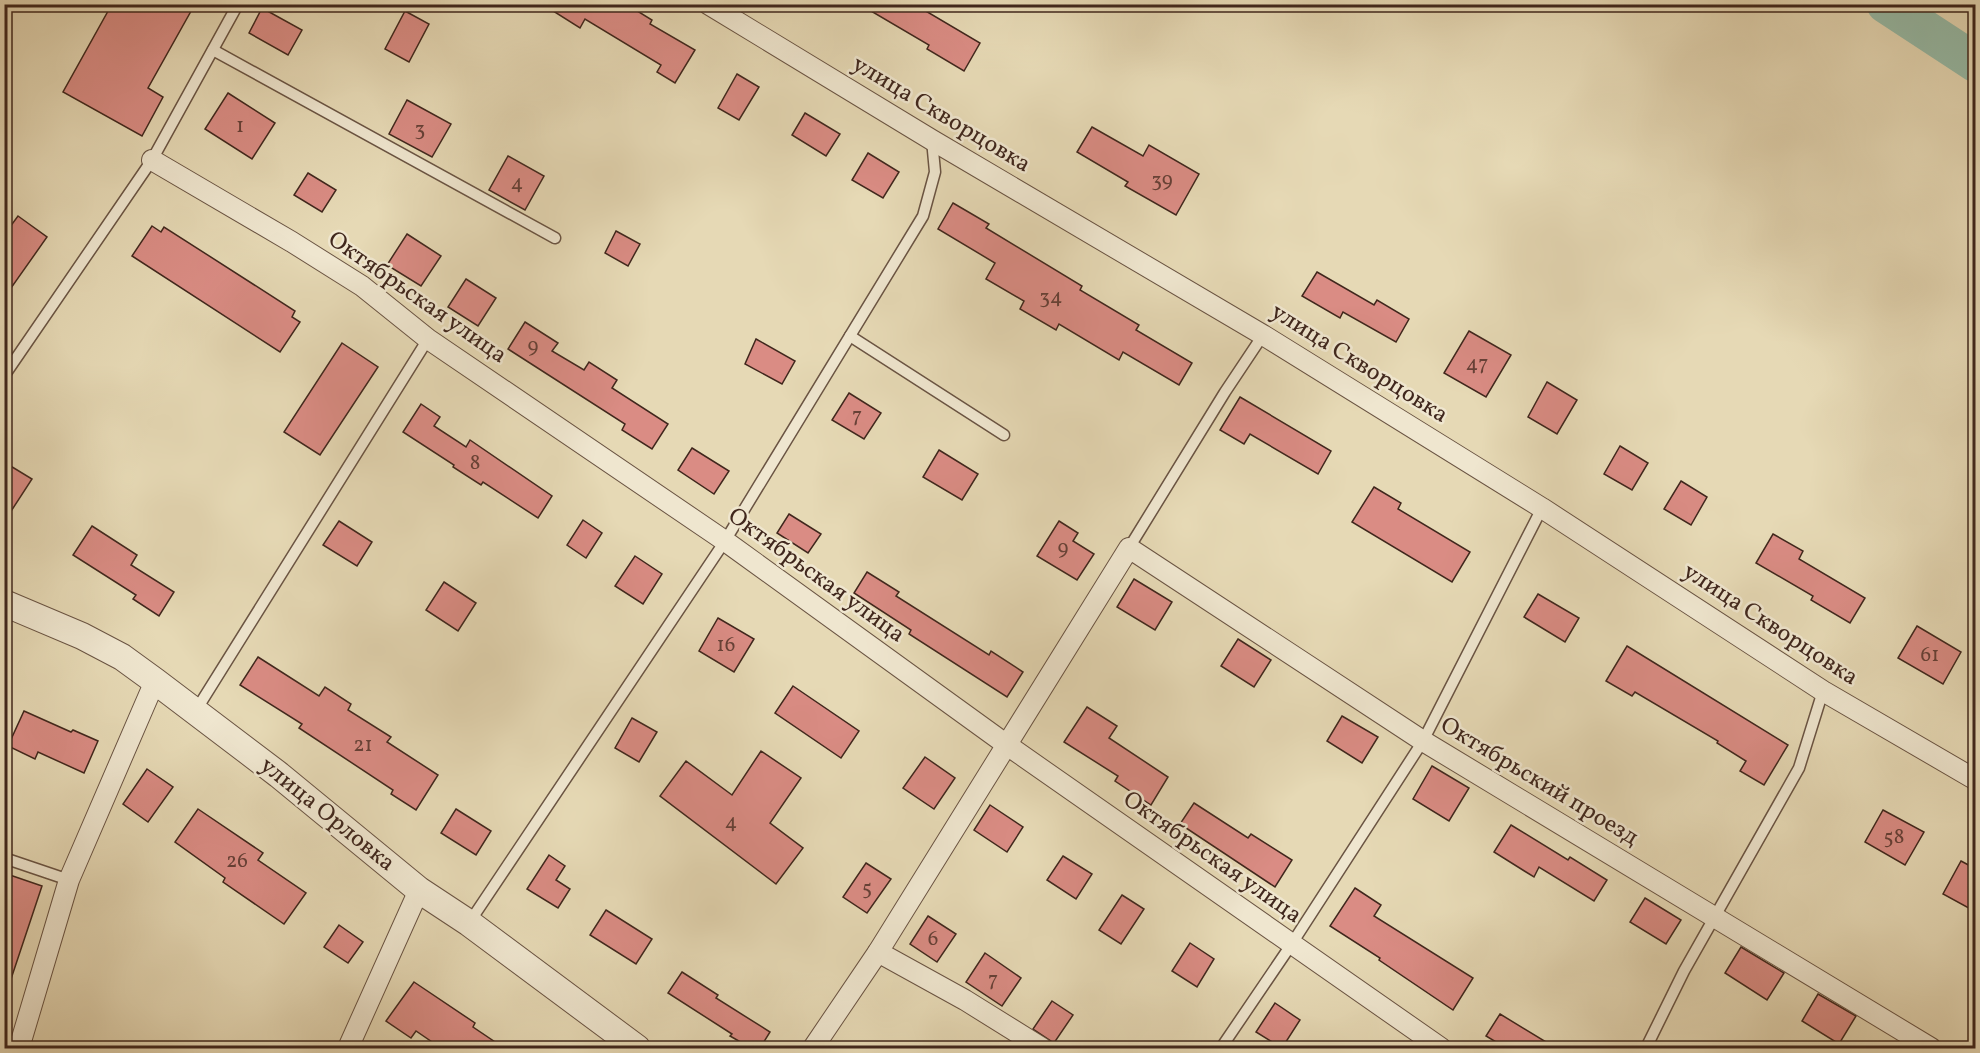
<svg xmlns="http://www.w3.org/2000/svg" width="1980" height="1053" viewBox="0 0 1980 1053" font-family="Vollkorn,serif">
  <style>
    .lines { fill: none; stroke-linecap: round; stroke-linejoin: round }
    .river { stroke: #97bba7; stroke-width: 39 }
    .building { fill: #da8c84; stroke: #40271d; stroke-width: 1.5 }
    .service-casing { stroke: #6a5443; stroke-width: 13 }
    .minor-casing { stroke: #6a5443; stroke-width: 22 }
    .tertiary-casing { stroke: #6a5443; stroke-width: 28 }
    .service { stroke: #efe6cf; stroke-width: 10 }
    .minor { stroke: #efe6cf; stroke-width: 20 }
    .tertiary { stroke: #efe6cf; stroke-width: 26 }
    .labels { text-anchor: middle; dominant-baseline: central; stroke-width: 5; stroke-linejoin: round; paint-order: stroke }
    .number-label { font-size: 21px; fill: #664037 }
    .street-label { font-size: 24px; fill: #40271d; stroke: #efe6cf }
  </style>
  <rect width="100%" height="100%" fill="#e6d9b5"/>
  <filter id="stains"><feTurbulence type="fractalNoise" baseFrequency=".00333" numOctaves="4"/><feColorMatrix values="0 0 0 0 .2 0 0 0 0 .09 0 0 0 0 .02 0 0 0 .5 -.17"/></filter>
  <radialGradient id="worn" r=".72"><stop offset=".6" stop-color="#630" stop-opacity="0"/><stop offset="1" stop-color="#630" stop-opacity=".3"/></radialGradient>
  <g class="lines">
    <polyline class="river" points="1886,4 1976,63"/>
  </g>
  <g class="building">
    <polygon points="112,4 195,4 148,88 163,97 142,136 63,92"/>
    <polygon points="542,4 626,4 652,20 650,24 695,50 675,83 657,72 661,65 585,19 580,28"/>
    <polygon points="859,4 914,4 980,43 964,71 927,49 929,45"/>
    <polygon points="262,8 302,30 288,55 249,33"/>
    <polygon points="405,11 429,24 409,62 385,49"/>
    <polygon points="737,74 759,87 739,120 718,108"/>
    <polygon points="228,93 275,123 252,159 205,129"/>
    <polygon points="407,100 451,124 432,157 389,134"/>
    <polygon points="805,113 840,134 826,156 792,135"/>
    <polygon points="1092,127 1143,156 1149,145 1199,174 1176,215 1125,186 1128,182 1077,152"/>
    <polygon points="868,153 899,172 883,198 852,180"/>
    <polygon points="508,156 544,176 525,210 489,190"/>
    <polygon points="308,173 336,190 322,212 294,195"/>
    <polygon points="953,203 989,224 986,228 1082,286 1080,290 1139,325 1136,330 1192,363 1179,385 1123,352 1119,360 1059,324 1056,330 1020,309 1024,301 986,279 995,263 938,229"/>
    <polygon points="18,216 47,237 4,298 4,235"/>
    <polygon points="152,226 161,232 164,227 295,311 292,317 300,322 280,352 132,256"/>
    <polygon points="616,231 640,244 628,266 605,253"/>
    <polygon points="407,234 441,256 421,286 387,265"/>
    <polygon points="1317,272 1374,305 1377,300 1409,319 1396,342 1343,312 1340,318 1302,296"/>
    <polygon points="466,279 496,298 478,326 448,307"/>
    <polygon points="525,322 558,343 552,351 584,370 589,362 617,380 612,388 668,424 652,449 622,430 625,424 508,349"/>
    <polygon points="1469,331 1511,355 1486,397 1444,373"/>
    <polygon points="756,339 795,361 782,384 745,364"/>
    <polygon points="342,343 378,367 320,455 284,432"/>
    <polygon points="1547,382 1577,400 1557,434 1528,417"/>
    <polygon points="849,393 881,413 864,439 832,420"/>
    <polygon points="1240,397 1331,451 1318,474 1250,434 1244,444 1220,430"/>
    <polygon points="421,404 440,417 434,426 466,447 470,440 552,496 538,518 483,482 481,485 453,467 454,465 403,432"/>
    <polygon points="1620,446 1648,463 1632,490 1604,474"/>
    <polygon points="692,448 729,471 714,494 678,470"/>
    <polygon points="939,450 978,474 962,500 923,477"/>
    <polygon points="4,462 32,479 4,522"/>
    <polygon points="1681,481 1707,497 1691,525 1664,509"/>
    <polygon points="1374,487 1401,503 1398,509 1470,552 1452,582 1352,522"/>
    <polygon points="789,514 821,534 808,553 777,533"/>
    <polygon points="583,520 602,533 586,558 567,545"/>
    <polygon points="339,521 372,542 357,566 323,545"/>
    <polygon points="1059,521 1078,533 1073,541 1094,554 1077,580 1037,556"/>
    <polygon points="92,526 137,555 131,565 174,592 159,616 133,599 136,595 73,555"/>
    <polygon points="1773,534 1803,551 1799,559 1865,598 1850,623 1811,600 1813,596 1756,563"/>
    <polygon points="635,556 662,574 643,604 615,586"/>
    <polygon points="867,572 899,592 896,596 989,655 991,651 1023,672 1007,697 909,634 911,630 854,593"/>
    <polygon points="1134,579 1172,602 1155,630 1117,607"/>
    <polygon points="444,582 476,603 458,631 426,610"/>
    <polygon points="1538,594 1579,618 1565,642 1524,617"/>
    <polygon points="718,618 754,639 734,672 699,651"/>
    <polygon points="1917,626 1961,652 1943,684 1898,658"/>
    <polygon points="1238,639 1271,660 1254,687 1221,666"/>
    <polygon points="1627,646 1788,745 1764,785 1740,771 1746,761 1717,743 1718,741 1635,692 1632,696 1606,681"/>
    <polygon points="258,657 319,696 325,687 351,704 348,710 391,737 387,742 438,775 416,810 391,794 393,790 299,728 302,724 240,685"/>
    <polygon points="793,686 859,731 841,758 775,713"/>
    <polygon points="1087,707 1117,726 1109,738 1168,777 1151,805 1115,781 1118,776 1064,742"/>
    <polygon points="24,711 71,732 73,730 98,741 84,773 38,752 35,759 8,746"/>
    <polygon points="1342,716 1378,737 1362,763 1327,741"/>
    <polygon points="632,718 657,732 639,762 615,748"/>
    <polygon points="761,751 801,778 770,823 803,848 776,884 660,796 686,761 732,795"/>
    <polygon points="925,757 955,778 934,809 903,788"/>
    <polygon points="1432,766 1469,788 1449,821 1413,799"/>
    <polygon points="147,769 173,787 148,822 123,804"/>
    <polygon points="1194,803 1248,838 1251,834 1292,860 1275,887 1180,824"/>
    <polygon points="990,805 1023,827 1007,852 974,830"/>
    <polygon points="198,809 263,853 258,860 306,893 284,924 223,882 225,878 175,842"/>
    <polygon points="456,809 491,831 476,855 441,833"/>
    <polygon points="1883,810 1924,832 1905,865 1865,842"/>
    <polygon points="1511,825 1568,860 1570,857 1607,880 1594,901 1539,867 1534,877 1494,852"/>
    <polygon points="549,855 565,866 556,880 570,889 558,908 527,889"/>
    <polygon points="1063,856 1092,874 1076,899 1047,880"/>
    <polygon points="1961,861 1976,869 1976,912 1943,894"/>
    <polygon points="866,863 891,879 867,913 843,897"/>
    <polygon points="4,873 42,886 8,988 4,988"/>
    <polygon points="1355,888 1381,905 1374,916 1473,978 1453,1010 1379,960 1380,958 1330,926"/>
    <polygon points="1122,895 1144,909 1121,944 1099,930"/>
    <polygon points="1645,898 1681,920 1666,944 1630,922"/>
    <polygon points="606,910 652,939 636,964 590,935"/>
    <polygon points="928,916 956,934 937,962 910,944"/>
    <polygon points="339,925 363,942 348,963 324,947"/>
    <polygon points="1190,943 1214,959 1197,987 1172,971"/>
    <polygon points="1741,947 1784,973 1767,1000 1725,973"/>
    <polygon points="985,953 1021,978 1002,1006 966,982"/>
    <polygon points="682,972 718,995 716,998 770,1032 760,1048 751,1048 730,1036 732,1034 668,993"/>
    <polygon points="414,982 475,1023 473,1027 504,1048 441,1048 416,1031 411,1038 386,1021"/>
    <polygon points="1818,994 1856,1016 1839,1044 1802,1021"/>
    <polygon points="1052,1001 1073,1015 1054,1043 1033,1029"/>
    <polygon points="1275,1003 1300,1020 1282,1048 1256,1032"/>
    <polygon points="1500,1014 1556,1048 1506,1048 1486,1036"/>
  </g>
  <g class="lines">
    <defs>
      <g id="service">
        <polyline points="213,50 555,238"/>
        <polyline points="850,336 1004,435"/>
        <polyline points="4,376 152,160 238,4"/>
        <polyline points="1129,548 1225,392 1263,335"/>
        <polyline points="195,712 428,339"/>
        <polyline points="4,858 69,880"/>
        <polyline points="469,923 725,541 923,216 935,172 932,140"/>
        <polyline points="1221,1048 1291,945 1423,741 1542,508"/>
        <polyline points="1646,1048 1684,971 1799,768 1823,691"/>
      </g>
      <g id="minor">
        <polyline points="708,4 932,140 1263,335 1542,508 1823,691 1976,780"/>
        <polyline points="152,160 292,242 362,286 428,339 725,541 1007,745 1441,1048"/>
        <polyline points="878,952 965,1000 1042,1048"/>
        <polyline points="19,1048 69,880 155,681"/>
        <polyline points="348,1048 419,890"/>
        <polyline points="813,1048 878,952 1129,548 1423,741 1931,1048"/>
      </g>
      <polyline id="tertiary" points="4,603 82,636 122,657 155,681 279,775 419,890 469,923 637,1048"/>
    </defs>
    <use href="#service" class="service-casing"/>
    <use href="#minor" class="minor-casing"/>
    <use href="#tertiary" class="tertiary-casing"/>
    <use href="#service" class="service"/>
    <use href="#minor" class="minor"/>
    <use href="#tertiary" class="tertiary"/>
  </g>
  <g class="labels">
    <g class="number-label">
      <text x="240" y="126">1</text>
      <text x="420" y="129">3</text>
      <text x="1162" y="180">39</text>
      <text x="517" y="183">4</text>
      <text x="1051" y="297">34</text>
      <text x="533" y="346">9</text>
      <text x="1477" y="364">47</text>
      <text x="857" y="416">7</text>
      <text x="475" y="463">8</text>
      <text x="1063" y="548">9</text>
      <text x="726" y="645">16</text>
      <text x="1930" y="655">61</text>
      <text x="363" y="745">21</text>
      <text x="731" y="822">4</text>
      <text x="1894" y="837">58</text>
      <text x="237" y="861">26</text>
      <text x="867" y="888">5</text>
      <text x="933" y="939">6</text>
      <text x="993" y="980">7</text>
    </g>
    <g class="street-label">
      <text transform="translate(941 115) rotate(31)">улица Скворцовка</text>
      <text transform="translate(417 298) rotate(35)">Октябрьская улица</text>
      <text transform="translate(1359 364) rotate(32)">улица Скворцовка</text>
      <text transform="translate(816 576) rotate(36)">Октябрьская улица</text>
      <text transform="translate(1770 625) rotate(33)">улица Скворцовка</text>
      <text transform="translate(1539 782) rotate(31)">Октябрьский проезд</text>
      <text transform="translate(327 815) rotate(39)">улица Орловка</text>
      <text transform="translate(1212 858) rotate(35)">Октябрьская улица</text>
    </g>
  </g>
  <rect width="1980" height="1053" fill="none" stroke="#e6d9b5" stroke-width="24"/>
  <rect x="6" y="6" width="1968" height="1041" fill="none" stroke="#40271d" stroke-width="3"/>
  <rect x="12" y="12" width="1956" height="1029" fill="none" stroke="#40271d" stroke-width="1.5"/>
  <rect width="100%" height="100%" filter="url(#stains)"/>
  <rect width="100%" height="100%" fill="url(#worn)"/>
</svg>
